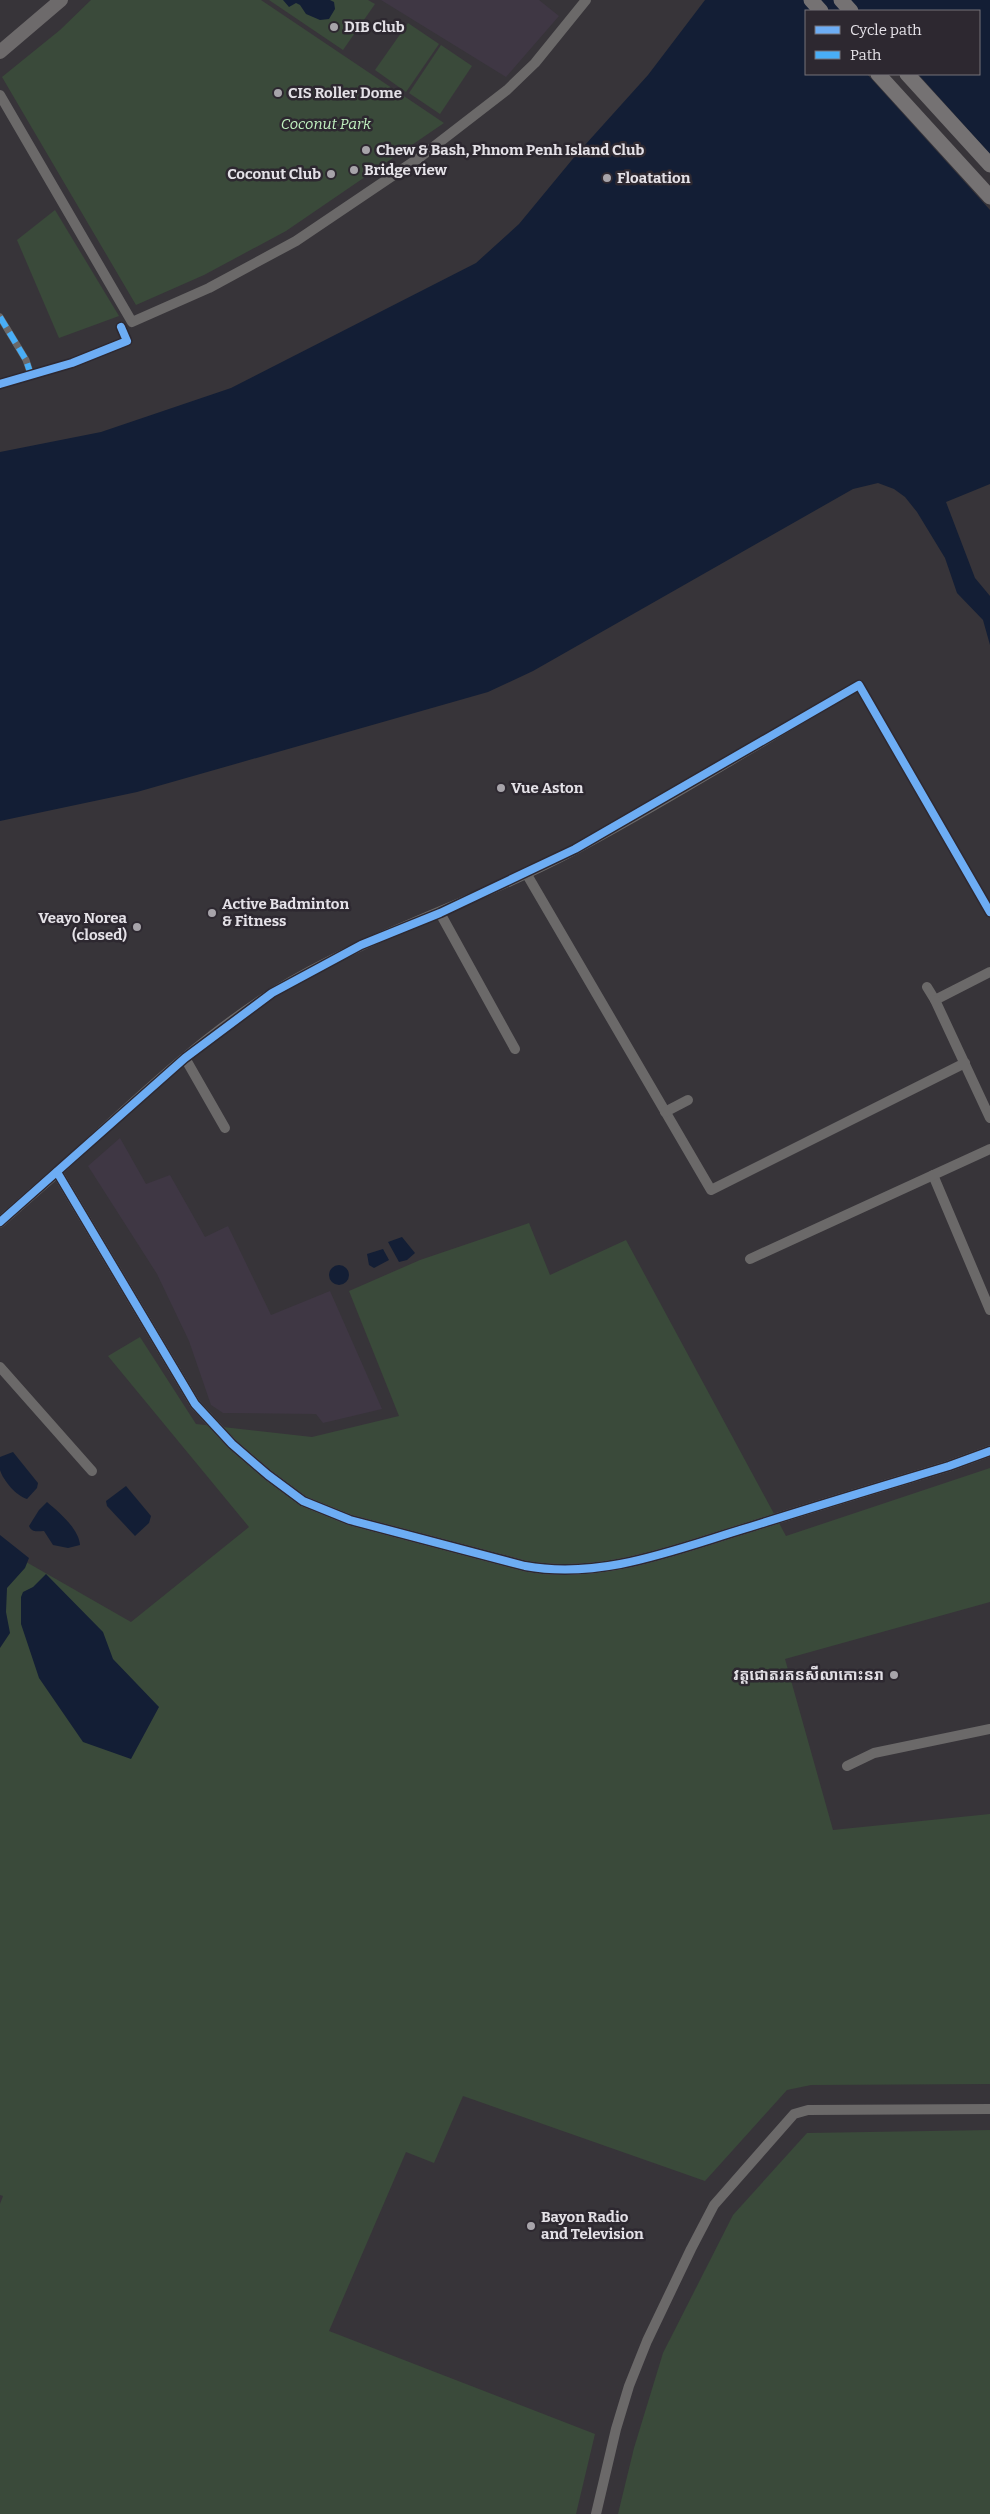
<svg xmlns="http://www.w3.org/2000/svg" width="990" height="2514" viewBox="0 0 990 2514" font-family="Bitter,'Noto Sans Khmer',serif">
  <style>
    .built { fill: #3f3744 }
    .green { fill: #3a4a3a }
    .water { fill: #131e35; fill-rule: evenodd }
    .pier { fill: #373439 }
    .lines { fill: none; stroke-linecap: round; stroke-linejoin: round }
    .pedestrian { stroke: #6b6969; stroke-width: 7 }
    .minor { stroke: #6b6969; stroke-width: 10 }
    .tertiary { stroke: #6b6969; stroke-width: 11 }
    .secondary { stroke: #6d6a6b; stroke-width: 14 }
    .primary { stroke: #757273; stroke-width: 15 }
    .quiet { stroke: #49aef6; stroke-width: 6; stroke-dasharray: 12 6; stroke-linecap: butt }
    .cycleway-casing { stroke: #2d2830; stroke-width: 11 }
    .cycleway { stroke: #6dadf4; stroke-width: 8 }
    .poi-dot { fill: #a7a4aa; stroke: #2d2830; stroke-width: 2 }
    .labels { text-anchor: middle; dominant-baseline: central; stroke-width: 5; stroke-linejoin: round; paint-order: stroke }
    .poi-label { font-size: 15px; font-weight: bold; fill: #e4e1e7; stroke: #2d2830; text-anchor: start }
    .park-label { font-size: 15px; font-style: italic; fill: #c0f0bf; stroke: #2d2830 }
  </style>
  <rect width="100%" height="100%" fill="#373439"/>
  <g class="built">
    <polygon points="381,0 539,0 559,16 506,77"/>
    <polygon points="120,1138 146,1184 170,1175 205,1237 228,1226 271,1315 330,1291 382,1409 323,1423 316,1414 223,1413 211,1405 189,1341 157,1274 88,1166"/>
  </g>
  <g class="green">
    <polygon points="91,0 261,0 444,123 286,231 204,275 136,305 2,77 60,30"/>
    <polygon points="269,0 368,0 375,4 343,50"/>
    <polygon points="408,23 439,44 406,92 375,70"/>
    <polygon points="441,45 472,66 440,114 409,93"/>
    <polygon points="55,210 119,316 59,338 17,240"/>
    <polygon points="529,1223 550,1275 626,1240 786,1536 990,1468 990,1602 785,1659 833,1830 990,1814 990,2084 811,2085 787,2090 705,2181 463,2096 434,2163 406,2152 329,2331 595,2434 576,2514 0,2514 0,2204 3,2196 0,2195 0,1547 131,1622 249,1527 108,1356 140,1337 196,1424 312,1437 399,1416 349,1291 420,1260"/>
    <polygon points="990,2130 990,2514 618,2514 634,2448 663,2353 733,2215 807,2133"/>
  </g>
  <g class="water">
    <polygon points="283,0 330,0 334,2 335,9 329,19 320,20 306,14 300,5 296,3 289,7"/>
    <path d="M 705,0 L 990,0 L 990,484 L 946,502 L 975,578 L 990,596 L 990,645 L 983,620 L 957,593 L 945,558 L 917,512 L 905,497 L 894,489 L 878,483 L 853,489 L 533,671 L 488,692 L 137,792 L 0,821 L 0,452 L 101,432 L 231,388 L 476,263 L 519,224 L 576,155 L 648,75 ZM 806,11 L 979,11 L 979,74 L 806,74 Z"/>
    <polygon points="402,1237 415,1253 407,1260 399,1262 388,1242"/>
    <polygon points="383,1249 389,1260 374,1268 369,1265 367,1254"/>
    <circle cx="339" cy="1275" r="10"/>
    <path d="M 13,1452 L 38,1483 L 37,1488 L 27,1499 C 16,1496 3,1480 0,1470 C 0,1466 0,1461 0,1457 Z"/>
    <polygon points="126,1486 151,1516 149,1523 135,1536 107,1506 106,1501"/>
    <path d="M 47,1502 C 59,1512 79,1529 80,1545 L 68,1548 L 53,1545 L 44,1531 C 37,1531 32,1533 29,1526 L 39,1510 Z"/>
    <polygon points="0,1535 29,1558 25,1568 7,1588 6,1612 10,1633 0,1648"/>
    <polygon points="46,1574 103,1632 113,1659 159,1707 131,1759 83,1742 39,1678 21,1624 21,1597 23,1592 33,1587"/>
  </g>
  <polygon class="pier" points="867,74 918,74 990,154 990,210"/>
  <g class="lines">
    <g class="pedestrian">
      <polyline points="0,317 26,360 31,375"/>
      <polyline points="0,384 72,363 127,341 121,327"/>
    </g>
    <g class="minor">
      <polyline points="0,95 132,322 209,288 296,241 419,158 507,90 535,63 586,0"/>
      <polyline points="526,873 711,1190 965,1063"/>
      <polyline points="440,913 515,1049"/>
      <polyline points="927,987 935,1000 990,972"/>
      <polyline points="935,1000 990,1118"/>
      <polyline points="185,1058 225,1128"/>
      <polyline points="665,1112 688,1100"/>
      <path d="M 57,1172 C 126,1110 193,1043 272,993 C 367,934 477,902 576,849 C 672,798 764,739 859,685 L 990,912"/>
      <polyline points="933,1175 990,1310"/>
      <polyline points="750,1259 990,1149"/>
      <polyline points="0,1367 92,1471"/>
      <polyline points="847,1766 874,1753 990,1729"/>
      <polyline points="596,2514 616,2429 629,2386 647,2341 691,2249 714,2205 794,2114 808,2110 990,2109"/>
    </g>
    <path class="tertiary" d="M 0,1222 L 57,1172 L 195,1404 L 232,1444 L 268,1475 L 303,1501 L 350,1520 L 525,1566 C 603,1580 676,1549 750,1527 C 816,1506 883,1486 949,1466 L 990,1451"/>
    <polyline class="secondary" points="0,52 61,0"/>
    <g class="primary">
      <polyline points="811,0 821,11"/>
      <polyline points="841,0 851,11"/>
      <polyline points="878,74 990,197"/>
      <polyline points="907,74 990,165"/>
    </g>
    <polyline class="quiet" points="0,317 26,360 31,375"/>
    <defs>
      <g id="cycleway">
        <polyline points="0,384 72,363 127,341 121,327"/>
        <path d="M 57,1172 L 195,1404 L 232,1444 L 268,1475 L 303,1501 L 350,1520 L 525,1566 C 603,1580 676,1549 750,1527 C 816,1506 883,1486 949,1466 L 990,1451"/>
        <polyline points="0,1222 185,1058 272,993 361,945 440,913 575,849 859,685 990,912"/>
      </g>
    </defs>
    <use href="#cycleway" class="cycleway-casing"/>
    <use href="#cycleway" class="cycleway"/>
  </g>
  <g class="poi-dot">
    <circle cx="334" cy="27" r="5"/>
    <circle cx="278" cy="93" r="5"/>
    <circle cx="366" cy="150" r="5"/>
    <circle cx="354" cy="170" r="5"/>
    <circle cx="331" cy="174" r="5"/>
    <circle cx="607" cy="178" r="5"/>
    <circle cx="501" cy="788" r="5"/>
    <circle cx="212" cy="913" r="5"/>
    <circle cx="137" cy="927" r="5"/>
    <circle cx="894" cy="1675" r="5"/>
    <circle cx="531" cy="2226" r="5"/>
  </g>
  <g class="labels">
    <g class="poi-label">
      <text x="344" y="27">DIB Club</text>
      <text x="288" y="93">CIS Roller Dome</text>
      <text x="376" y="150">Chew &amp; Bash, Phnom Penh Island Club</text>
      <text x="364" y="170">Bridge view</text>
      <text x="321" y="174" text-anchor="end">Coconut Club</text>
      <text x="617" y="178">Floatation</text>
      <text x="511" y="788">Vue Aston</text>
      <text x="222" y="904">Active Badminton<tspan x="222" dy="17">&amp; Fitness</tspan></text>
      <text x="127" y="918" text-anchor="end">Veayo Norea<tspan x="127" dy="17">(closed)</tspan></text>
      <text x="884" y="1675" text-anchor="end">វត្តជោតរតនសីលាកោះនរា</text>
      <text x="541" y="2217">Bayon Radio<tspan x="541" dy="17">and Television</tspan></text>
    </g>
    <g class="park-label">
      <text x="326" y="124">Coconut Park</text>
    </g>
  </g>
  <rect x="805" y="10" width="175" height="65" fill="#2d2830" stroke="#767279"/>
  <rect x="815" y="26" width="25" height="8" fill="#6dadf4" stroke="#767279"/>
  <text x="850" y="35" font-size="15" fill="#e4e1e7">Cycle path</text>
  <rect x="815" y="51" width="25" height="8" fill="#49aef6" stroke="#767279"/>
  <text x="850" y="60" font-size="15" fill="#e4e1e7">Path</text>
</svg>
